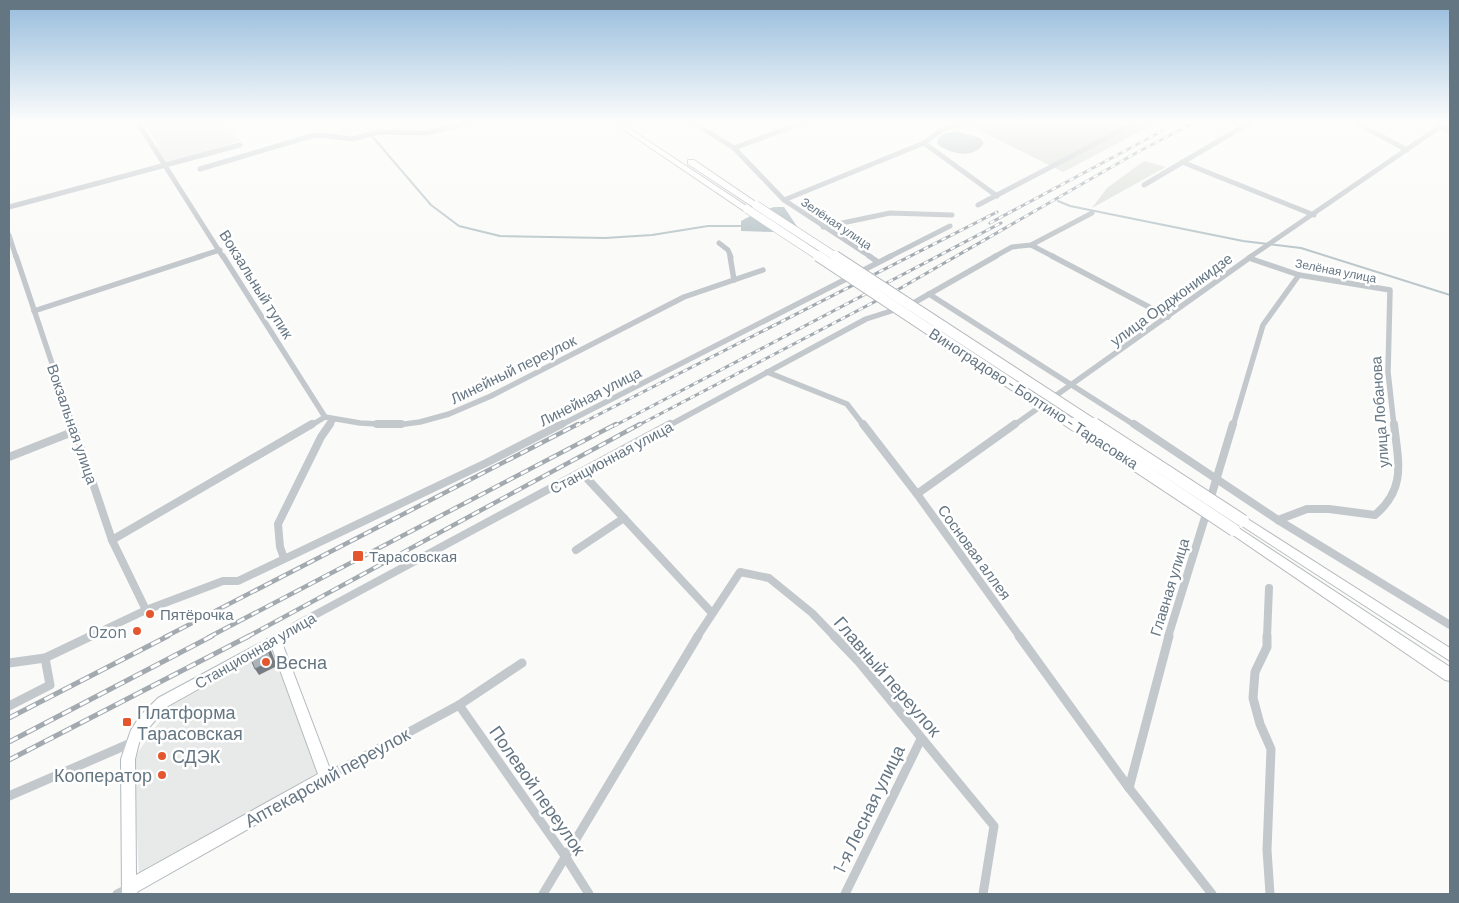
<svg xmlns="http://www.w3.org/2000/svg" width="1459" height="903" viewBox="0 0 1459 903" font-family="Barlow,sans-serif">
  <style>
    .built { fill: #e8e9e9 }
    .green { fill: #dadfd7 }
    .water { fill: #bbc7cb }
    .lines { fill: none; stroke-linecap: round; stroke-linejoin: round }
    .stream { stroke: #bbc7cb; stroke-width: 2 }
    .secondary-casing { stroke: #b3babf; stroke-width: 2 }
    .primary-casing { stroke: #b5babe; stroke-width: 2 }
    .street-far3 { stroke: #c3c8cc; stroke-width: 5 }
    .street-far2 { stroke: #c3c8cc; stroke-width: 5.5 }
    .street-far1 { stroke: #c3c8cc; stroke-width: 8 }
    .street { stroke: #c3c8cc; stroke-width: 9 }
    .secondary { fill: #fff; fill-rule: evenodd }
    .primary { fill: #fff; fill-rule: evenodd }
    .rail-far2-casing { stroke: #a2aab0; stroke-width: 3 }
    .rail-far1-casing { stroke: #a2aab0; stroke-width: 4.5 }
    .rail-casing { stroke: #a2aab0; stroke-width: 5 }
    .rail-far2 { stroke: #fff; stroke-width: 2; stroke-dasharray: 5; stroke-linecap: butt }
    .rail-far1 { stroke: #fff; stroke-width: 2.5; stroke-dasharray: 8; stroke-linecap: butt }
    .rail { stroke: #fff; stroke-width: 3; stroke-dasharray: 10; stroke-linecap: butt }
    .primary-bridge-far2-casing { stroke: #b5babe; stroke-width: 9; stroke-linecap: butt }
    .primary-bridge-far1-casing { stroke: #b5babe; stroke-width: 12; stroke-linecap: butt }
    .primary-bridge-casing { stroke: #b5babe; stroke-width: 14; stroke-linecap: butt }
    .primary-bridge-far2 { stroke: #fff; stroke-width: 8 }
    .primary-bridge-far1 { stroke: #fff; stroke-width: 10 }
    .primary-bridge { stroke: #fff; stroke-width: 12 }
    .shaded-wall { fill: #777d82 }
    .building { fill: #aab3b9; stroke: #777d82 }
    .poi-dot { fill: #e4572e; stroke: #fff; stroke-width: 2 }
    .labels { text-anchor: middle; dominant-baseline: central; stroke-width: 5; stroke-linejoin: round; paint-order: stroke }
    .far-street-label { font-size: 12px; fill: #657683; stroke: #fff }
    .street-label { font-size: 15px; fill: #657683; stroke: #fff }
    .poi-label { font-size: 15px; fill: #657683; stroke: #fff; text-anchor: start }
    .near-poi-label { font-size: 18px; fill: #657683; stroke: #fff; text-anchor: start }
    .near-street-label { font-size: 18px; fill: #657683; stroke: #fff }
  </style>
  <rect width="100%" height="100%" fill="#fafaf8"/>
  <g class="built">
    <polygon points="144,123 210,123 212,125 223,124 241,141 233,143 234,145 167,164 154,146 159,145"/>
    <polygon points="272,645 318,776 139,874 133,759 175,700"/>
  </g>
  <g class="green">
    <polygon points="965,123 1156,123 1063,172"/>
    <polygon points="1144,161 1166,167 1092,208 1107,188"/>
  </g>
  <g class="water">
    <path d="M 956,131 L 980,138 L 984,143 C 973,160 951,154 937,144 L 938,138 L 945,133 Z"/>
    <polygon points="774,207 784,207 798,228 774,232 741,231 741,221 754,214"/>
  </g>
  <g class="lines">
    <g class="stream">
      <polyline points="371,135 431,205 459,226 500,236 605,238 652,235 708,226 741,226"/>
      <polyline points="1058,201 1070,206 1243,241 1301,248 1450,295"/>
    </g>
    <defs>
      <path id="secondary" d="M 275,635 L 279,636 L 281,640 L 333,777 L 331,782 L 137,892 L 138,894 L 122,894 L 121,759 L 131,730 L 140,716 L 158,698 ZM 272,648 L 318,774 L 136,875 L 135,759 L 139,743 L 145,732 L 168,706 Z"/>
      <g id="primary">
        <polygon points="614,123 621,123 751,209 744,211"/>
        <polygon points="688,160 694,160 760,205 753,207 688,164"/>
        <polygon points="1243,516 1450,648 1450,661 1239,524 1237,521 1239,518"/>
        <polygon points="1234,525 1450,667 1450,681 1445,680 1230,533 1228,530 1230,527"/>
      </g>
    </defs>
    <use href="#secondary" class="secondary-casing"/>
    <use href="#primary" class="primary-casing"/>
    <g class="street-far3">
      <polyline points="9,123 11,123"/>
      <polyline points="138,123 223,257"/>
      <polyline points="694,123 734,148 784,200 871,257"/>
      <polyline points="1357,123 1407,150"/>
      <polyline points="1436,123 1450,132"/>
      <polyline points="924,143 997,196"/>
      <polyline points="734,148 802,123"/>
      <polyline points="1182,162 1314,215"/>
      <polyline points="200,169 311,136 321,135 352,139 379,132 427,133 466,123"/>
      <polyline points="1144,185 1249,123"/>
      <polyline points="784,200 924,143 943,129 965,123"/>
      <polyline points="978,205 1135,123"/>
      <polyline points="9,207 240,145"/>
      <polyline points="823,227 890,213 952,215"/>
      <polyline points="9,235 16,257"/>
      <polyline points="719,243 728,250 731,257"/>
      <polyline points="1031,245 1054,257"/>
      <polyline points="198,257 220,250"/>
      <polyline points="889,257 950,226"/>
      <polyline points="994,257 1012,247 1031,245 1092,213"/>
      <polyline points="1250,257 1441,126"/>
    </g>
    <g class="street-far2">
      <polyline points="16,256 73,426"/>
      <polyline points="223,256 325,417"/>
      <polyline points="730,256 734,280"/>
      <polyline points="869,256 878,262"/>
      <polyline points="1052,256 1168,317"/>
      <polyline points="1249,258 1299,275 1390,290 1388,372 1394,426"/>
      <polyline points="929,294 1136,426"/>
      <polyline points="34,311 202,256"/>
      <polyline points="767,372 847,404 864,426"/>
      <polyline points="310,426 325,417 360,423 397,425 420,422 449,414 491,396 684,297 763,270"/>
      <polyline points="329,426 334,419"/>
      <polyline points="559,426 891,256"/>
      <polyline points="668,426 866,319 910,305 996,256"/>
      <polyline points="1013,426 1252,256"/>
      <polyline points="1233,426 1263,325 1299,275"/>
    </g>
    <g class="street-far1">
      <polyline points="73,424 112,540 146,610"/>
      <polyline points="377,424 401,424"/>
      <polyline points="863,424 917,494 1020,637"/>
      <polyline points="1134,424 1278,520 1450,625"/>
      <polyline points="9,457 75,431"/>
      <polyline points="582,473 712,613"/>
      <polyline points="917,494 1015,424"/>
      <polyline points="1210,500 1233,424"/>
      <path d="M 1278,520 L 1307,509 L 1329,509 L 1375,515 C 1407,488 1398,461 1394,424"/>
      <polyline points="112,540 312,424"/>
      <polyline points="576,550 624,518"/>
      <polyline points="284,558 280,547 278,524 321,437 330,424"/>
      <polyline points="89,637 146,610 223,581 238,581 486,463 562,424"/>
      <polyline points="279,637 298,624 670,424"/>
      <polyline points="697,637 740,572 769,578 812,613 835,637"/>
      <polyline points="1168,637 1207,511"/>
      <polyline points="1267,637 1269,588"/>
    </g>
    <g class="street">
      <polyline points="834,636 859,662 994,826 983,894"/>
      <polyline points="1019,636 1129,788"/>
      <polyline points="1169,636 1129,788 1212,894"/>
      <polyline points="1267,636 1267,647 1255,672 1253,698 1260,724 1271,749 1267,850 1270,894"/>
      <polyline points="275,640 281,636"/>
      <polyline points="9,663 45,658 91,636"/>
      <polyline points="459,705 565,856 589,894"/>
      <polyline points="9,706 50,685 45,658"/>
      <polyline points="326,777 459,705 522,663"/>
      <polyline points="9,796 131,743"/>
      <polyline points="117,894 129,888"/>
      <polyline points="543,894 698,636"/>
      <polyline points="845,894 921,739"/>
    </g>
    <use href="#secondary" class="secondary"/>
    <use href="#primary" class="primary"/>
    <defs>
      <g id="rail-far2">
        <polyline points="990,223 1162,131"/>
        <polyline points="576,426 997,212"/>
        <polyline points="614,426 1001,223"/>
        <polyline points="637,426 899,289 1136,153 1193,123"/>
      </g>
      <g id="rail-far1">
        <polyline points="165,637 578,424"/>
        <polyline points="209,637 616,424"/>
        <polyline points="247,637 640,424"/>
      </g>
      <g id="rail">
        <polyline points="9,718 168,636"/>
        <polyline points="9,742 212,636"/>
        <polyline points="9,760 249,636"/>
      </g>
    </defs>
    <use href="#rail-far2" class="rail-far2-casing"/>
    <use href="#rail-far1" class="rail-far1-casing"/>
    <use href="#rail" class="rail-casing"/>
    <use href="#rail-far2" class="rail-far2"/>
    <use href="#rail-far1" class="rail-far1"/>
    <use href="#rail" class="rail"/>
    <defs>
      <g id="primary-bridge-far2">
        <polyline points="756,205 836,257"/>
        <polyline points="747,209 820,257"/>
      </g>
      <g id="primary-bridge-far1">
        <polyline points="818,256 1075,426"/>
        <polyline points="835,256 1096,426"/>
      </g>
      <g id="primary-bridge">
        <polyline points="1074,424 1234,530"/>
        <polyline points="1094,424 1243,521"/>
      </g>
    </defs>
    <use href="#primary-bridge-far2" class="primary-bridge-far2-casing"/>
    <use href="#primary-bridge-far1" class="primary-bridge-far1-casing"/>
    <use href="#primary-bridge" class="primary-bridge-casing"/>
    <use href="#primary-bridge-far2" class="primary-bridge-far2"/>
    <use href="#primary-bridge-far1" class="primary-bridge-far1"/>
    <use href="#primary-bridge" class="primary-bridge"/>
  </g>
  <polygon class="shaded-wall" points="266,645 271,651 277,666 259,675 255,669"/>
  <polygon class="building" points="266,645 272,661 255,669 249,655"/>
  <linearGradient id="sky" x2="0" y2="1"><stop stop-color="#96bcdc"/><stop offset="0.49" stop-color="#fdfdfc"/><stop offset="1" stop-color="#fdfdfc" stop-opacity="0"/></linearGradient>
  <rect width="1459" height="249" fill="url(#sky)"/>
  <g class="poi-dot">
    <rect x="352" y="550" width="12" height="12" rx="2.5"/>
    <circle cx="150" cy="614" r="5"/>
    <circle cx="137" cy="631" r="5"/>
    <circle cx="266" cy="662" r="5"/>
    <rect x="122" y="717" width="10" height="10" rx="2.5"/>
    <circle cx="162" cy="756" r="5"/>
    <circle cx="162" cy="775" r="5"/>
  </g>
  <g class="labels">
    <g class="far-street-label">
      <text transform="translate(837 223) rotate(34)">Зелёная улица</text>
      <text transform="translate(1336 270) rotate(11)">Зелёная улица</text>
    </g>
    <g class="street-label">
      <text transform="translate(257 284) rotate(58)">Вокзальный тупик</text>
      <text transform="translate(1171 299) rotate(-36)">улица Орджоникидзе</text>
      <text transform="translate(513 369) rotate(-26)">Линейный переулок</text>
      <text transform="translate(590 396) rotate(-27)">Линейная улица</text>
      <text transform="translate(1034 398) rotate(33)">Виноградово - Болтино - Тарасовка</text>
      <text transform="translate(1379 412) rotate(-94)">улица Лобанова</text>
      <text transform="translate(73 424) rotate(71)">Вокзальная улица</text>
      <text transform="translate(611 457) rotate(-28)">Станционная улица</text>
      <text transform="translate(975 552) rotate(54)">Сосновая аллея</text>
      <text transform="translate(1169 587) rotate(-73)">Главная улица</text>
      <text transform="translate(255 650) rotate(-30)">Станционная улица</text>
    </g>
    <g class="poi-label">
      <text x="369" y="556">Тарасовская</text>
      <text x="160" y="614">Пятёрочка</text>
    </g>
    <g class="near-poi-label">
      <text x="127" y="631" text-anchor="end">Ozon</text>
      <text x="276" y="662">Весна</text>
      <text x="137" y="712">Платформа<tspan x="137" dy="21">Тарасовская</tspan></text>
      <text x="172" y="756">СДЭК</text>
      <text x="152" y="775" text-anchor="end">Кооператор</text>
    </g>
    <g class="near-street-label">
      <text transform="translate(888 676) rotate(49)">Главный переулок</text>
      <text transform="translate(327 777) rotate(-29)">Аптекарский переулок</text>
      <text transform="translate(538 790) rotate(55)">Полевой переулок</text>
      <text transform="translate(868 809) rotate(-64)">1-я Лесная улица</text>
    </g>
  </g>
  <rect width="1459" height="903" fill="none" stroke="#657683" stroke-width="20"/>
</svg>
